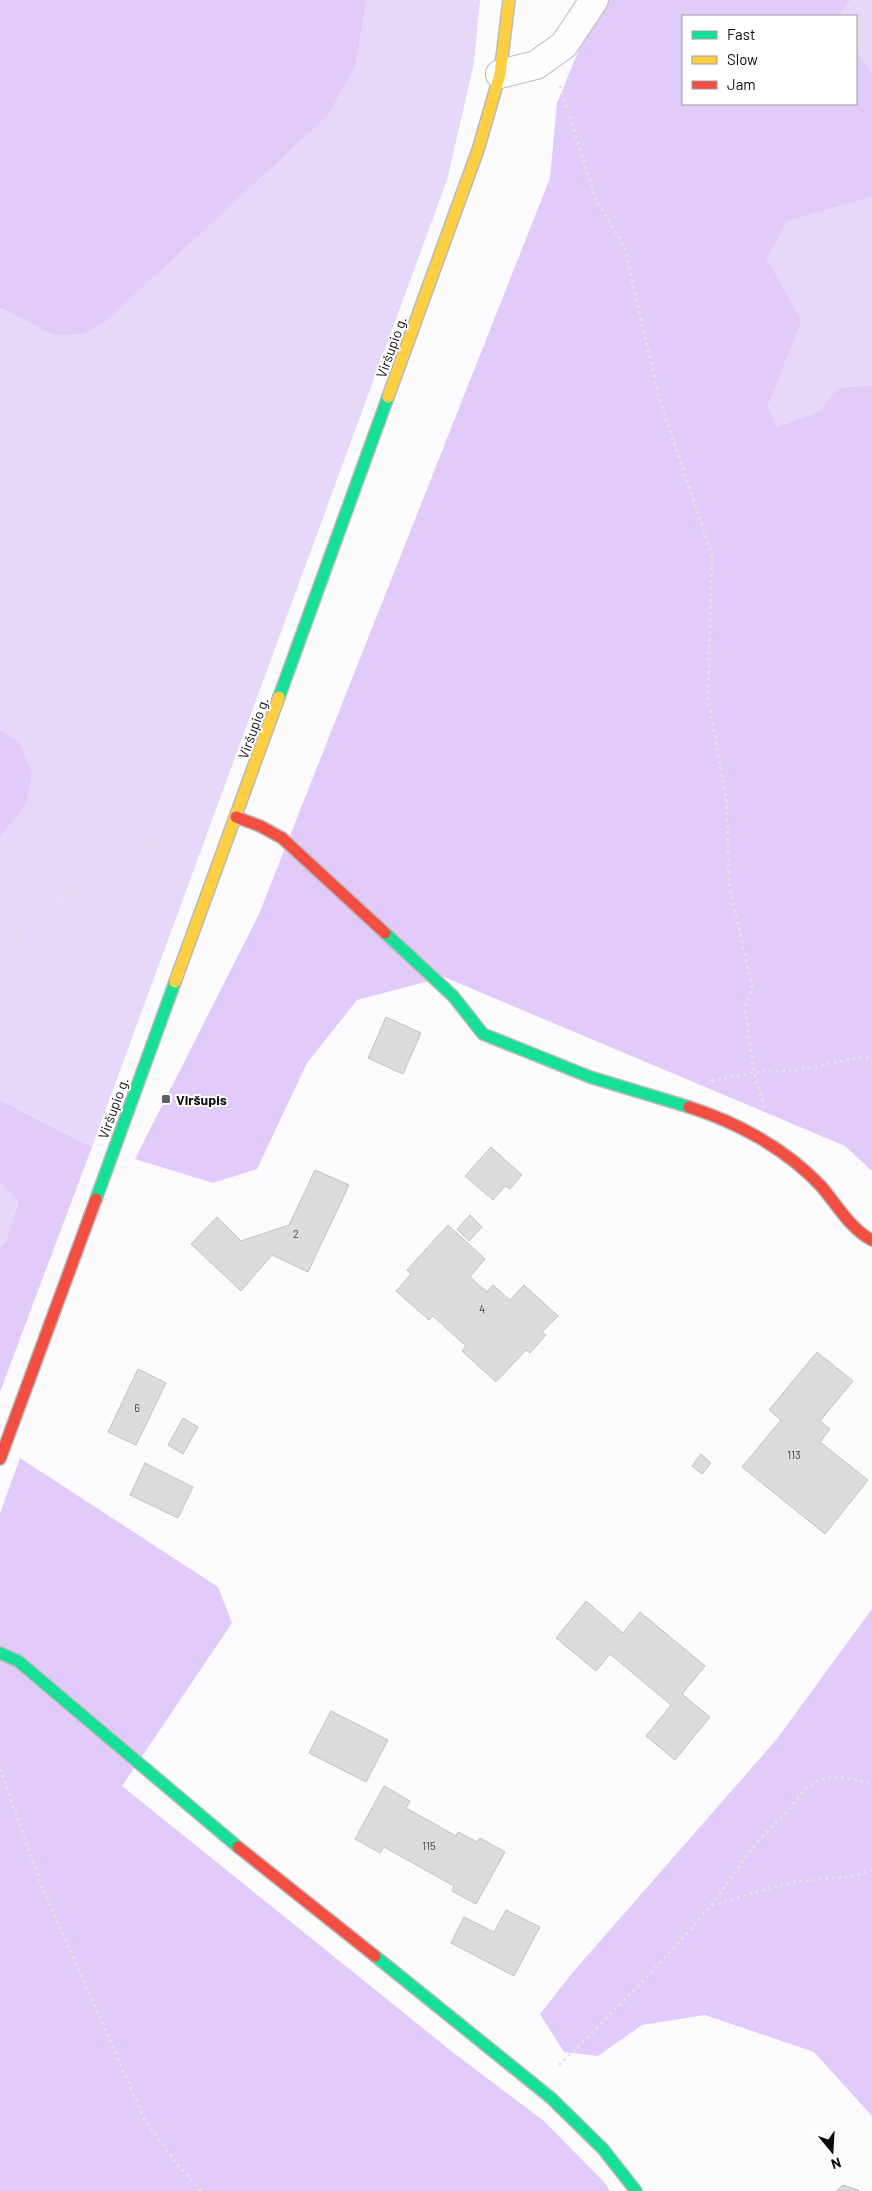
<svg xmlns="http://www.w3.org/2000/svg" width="872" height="2191" viewBox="0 0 872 2191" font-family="Barlow,sans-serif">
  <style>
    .green { fill: #e7d8f9 }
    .forest { fill: #e2cbfa }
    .building { fill: #dddbde; stroke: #c3c2c5 }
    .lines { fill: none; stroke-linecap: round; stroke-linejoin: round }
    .street-casing { stroke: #bab9bc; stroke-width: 30 }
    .fast-casing { stroke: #bab9bc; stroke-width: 14 }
    .slow-casing { stroke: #bab9bc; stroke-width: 14 }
    .jam-casing { stroke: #bab9bc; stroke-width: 14 }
    .path { stroke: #e3e3e4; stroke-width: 3; stroke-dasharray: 2.5 4; stroke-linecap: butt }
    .street { stroke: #fffeff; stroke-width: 28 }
    .fast { stroke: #16e098; stroke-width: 11 }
    .slow { stroke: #ffcf43; stroke-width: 11 }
    .jam { stroke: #f24e42; stroke-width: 11 }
    .poi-dot { fill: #605f62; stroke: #fff; stroke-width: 2 }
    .labels { text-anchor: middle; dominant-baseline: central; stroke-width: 4; stroke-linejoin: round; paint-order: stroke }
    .number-label { font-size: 11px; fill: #403f42 }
    .street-label { font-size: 14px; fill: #0c0b0e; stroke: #fff }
    .poi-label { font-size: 14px; font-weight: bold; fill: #0c0b0e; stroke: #fff; text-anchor: start }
  </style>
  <rect width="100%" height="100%" fill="#fcfbfd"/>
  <g class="green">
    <polygon points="367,0 480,0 474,63 447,180 92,1147 0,1100 0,838 26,804 19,742 0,730 0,308 53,335 356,65"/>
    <polygon points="851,0 872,0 872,72 856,50 856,16 839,16"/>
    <polygon points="872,197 872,385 837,388 820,411 777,427 768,406 802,320 767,259 788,221"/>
    <polygon points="0,1182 18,1200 6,1242 0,1247"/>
  </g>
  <g class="forest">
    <polygon points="0,0 367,0 356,65 327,116 106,321 84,334 53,335 0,308"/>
    <polygon points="580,0 851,0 839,16 683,16 683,104 856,104 856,50 872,72 872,197 788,221 767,259 802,320 768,406 777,427 820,411 837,388 872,385 872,1171 845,1146 444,977 357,1000 307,1063 257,1169 213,1183 135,1159 259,914 550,178 557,103 589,25"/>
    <polygon points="0,730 19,742 32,772 26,804 0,838"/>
    <polygon points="0,1100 92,1147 0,1392 0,1247 6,1242 18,1201 0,1182"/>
    <polygon points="20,1458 218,1587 232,1623 122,1786 455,2054 544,2121 604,2182 610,2191 0,2191 0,1513"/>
    <polygon points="872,1609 872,2116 814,2052 705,2015 642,2025 598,2056 564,2052 540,2014 573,1972 776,1740"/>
  </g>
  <g class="building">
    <polygon points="386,1017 421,1033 403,1074 368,1058"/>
    <polygon points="491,1147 522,1175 510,1189 505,1186 493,1200 465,1176"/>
    <polygon points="315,1170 349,1185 308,1272 272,1255 241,1291 191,1244 217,1217 241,1241 289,1225"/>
    <polygon points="470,1215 482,1227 469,1241 457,1229"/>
    <polygon points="448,1225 485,1259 470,1277 487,1292 493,1285 510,1300 524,1285 558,1316 542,1332 546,1335 530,1353 526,1350 496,1382 462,1351 466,1346 433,1316 429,1320 396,1291 411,1274 407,1270"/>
    <polygon points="817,1352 853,1381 820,1421 830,1429 820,1442 868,1480 825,1534 742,1467 781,1420 769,1410"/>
    <polygon points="138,1369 166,1383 136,1445 108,1432"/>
    <polygon points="183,1418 198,1427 183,1454 168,1445"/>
    <polygon points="701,1454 711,1463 702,1474 692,1466"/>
    <polygon points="145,1463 193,1487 178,1518 130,1495"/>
    <polygon points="586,1601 623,1633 640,1612 705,1666 682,1694 710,1717 675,1760 646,1736 671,1705 610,1654 596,1671 556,1638"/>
    <polygon points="331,1711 388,1740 366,1782 309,1753"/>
    <polygon points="384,1786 410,1801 406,1808 456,1836 458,1832 477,1842 480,1838 505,1852 476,1904 452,1891 454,1886 384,1847 380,1853 355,1839"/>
    <polygon points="506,1910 540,1927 514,1976 451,1943 464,1917 494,1932"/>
    <polygon points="843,2185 858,2190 859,2191 836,2191"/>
  </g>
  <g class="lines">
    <defs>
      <polyline id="street" points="500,74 536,65 564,45 594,0"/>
      <g id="fast">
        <polyline points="279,697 388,397"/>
        <polyline points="385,933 453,996 483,1034 590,1077 689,1107"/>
        <polyline points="96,1199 175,982"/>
        <polyline points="0,1653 18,1661 238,1847"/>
        <polyline points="375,1956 551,2098 603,2149 636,2191"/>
      </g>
      <g id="slow">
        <polyline points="388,397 478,150 500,74 509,0"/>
        <polyline points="175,982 279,697"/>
      </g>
      <g id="jam">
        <polyline points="236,817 260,826 282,838 385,933"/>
        <path d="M 689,1107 C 736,1122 785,1148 820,1185 C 836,1203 850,1229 872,1240"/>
        <polyline points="0,1459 96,1199"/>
        <polyline points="238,1847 375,1956"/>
      </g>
    </defs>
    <use href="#street" class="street-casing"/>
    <use href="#fast" class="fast-casing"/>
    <use href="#slow" class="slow-casing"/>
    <use href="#jam" class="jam-casing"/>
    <g class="path">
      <polyline points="560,86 596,200 624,246 659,397 712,556 708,697 727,804 729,884 752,986 745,1009 754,1072 765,1108"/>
      <polyline points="0,947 87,880 160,841 197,816 205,817"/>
      <polyline points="712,1081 754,1072 798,1070 858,1058 872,1058"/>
      <polyline points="0,1769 41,1884 144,2118 177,2164 201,2191"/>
      <polyline points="712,1905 792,1882 854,1876 872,1870"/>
      <path d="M 559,2065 C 610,2015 665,1961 711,1905 C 735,1876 750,1845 780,1819 C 792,1808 803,1785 820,1780 C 838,1774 855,1779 872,1785"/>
    </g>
    <use href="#street" class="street"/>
    <use href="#fast" class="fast"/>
    <use href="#slow" class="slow"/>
    <use href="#jam" class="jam"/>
  </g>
  <rect class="poi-dot" x="161" y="1094" width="10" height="10" rx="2.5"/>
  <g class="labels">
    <g class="number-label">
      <text x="296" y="1233">2</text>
      <text x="482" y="1308">4</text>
      <text x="137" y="1407">6</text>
      <text x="794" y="1454">113</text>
      <text x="429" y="1845">115</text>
    </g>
    <g class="street-label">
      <text transform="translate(391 347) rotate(-70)">Viršupio g.</text>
      <text transform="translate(253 728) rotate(-70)">Viršupio g.</text>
      <text transform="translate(113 1108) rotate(-70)">Viršupio g.</text>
    </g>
    <g class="poi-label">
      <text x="176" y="1099">Viršupis</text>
    </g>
  </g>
  <rect x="682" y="15" width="175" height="90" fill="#ffffff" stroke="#9e9d9f"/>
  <rect x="692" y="31" width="25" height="8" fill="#16e098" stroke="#9e9d9f"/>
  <text x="727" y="40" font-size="15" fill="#0c0b0e">Fast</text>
  <rect x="692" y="56" width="25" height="8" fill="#ffcf43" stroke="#9e9d9f"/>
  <text x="727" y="65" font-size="15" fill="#0c0b0e">Slow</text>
  <rect x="692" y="81" width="25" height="8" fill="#f24e42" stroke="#9e9d9f"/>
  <text x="727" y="90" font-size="15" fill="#0c0b0e">Jam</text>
  <g transform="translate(832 2151) rotate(162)" stroke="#ffffff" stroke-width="4" paint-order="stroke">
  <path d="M0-4L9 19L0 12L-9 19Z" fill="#0c0b0e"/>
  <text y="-8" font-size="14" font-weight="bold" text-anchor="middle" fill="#0c0b0e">N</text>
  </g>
</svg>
